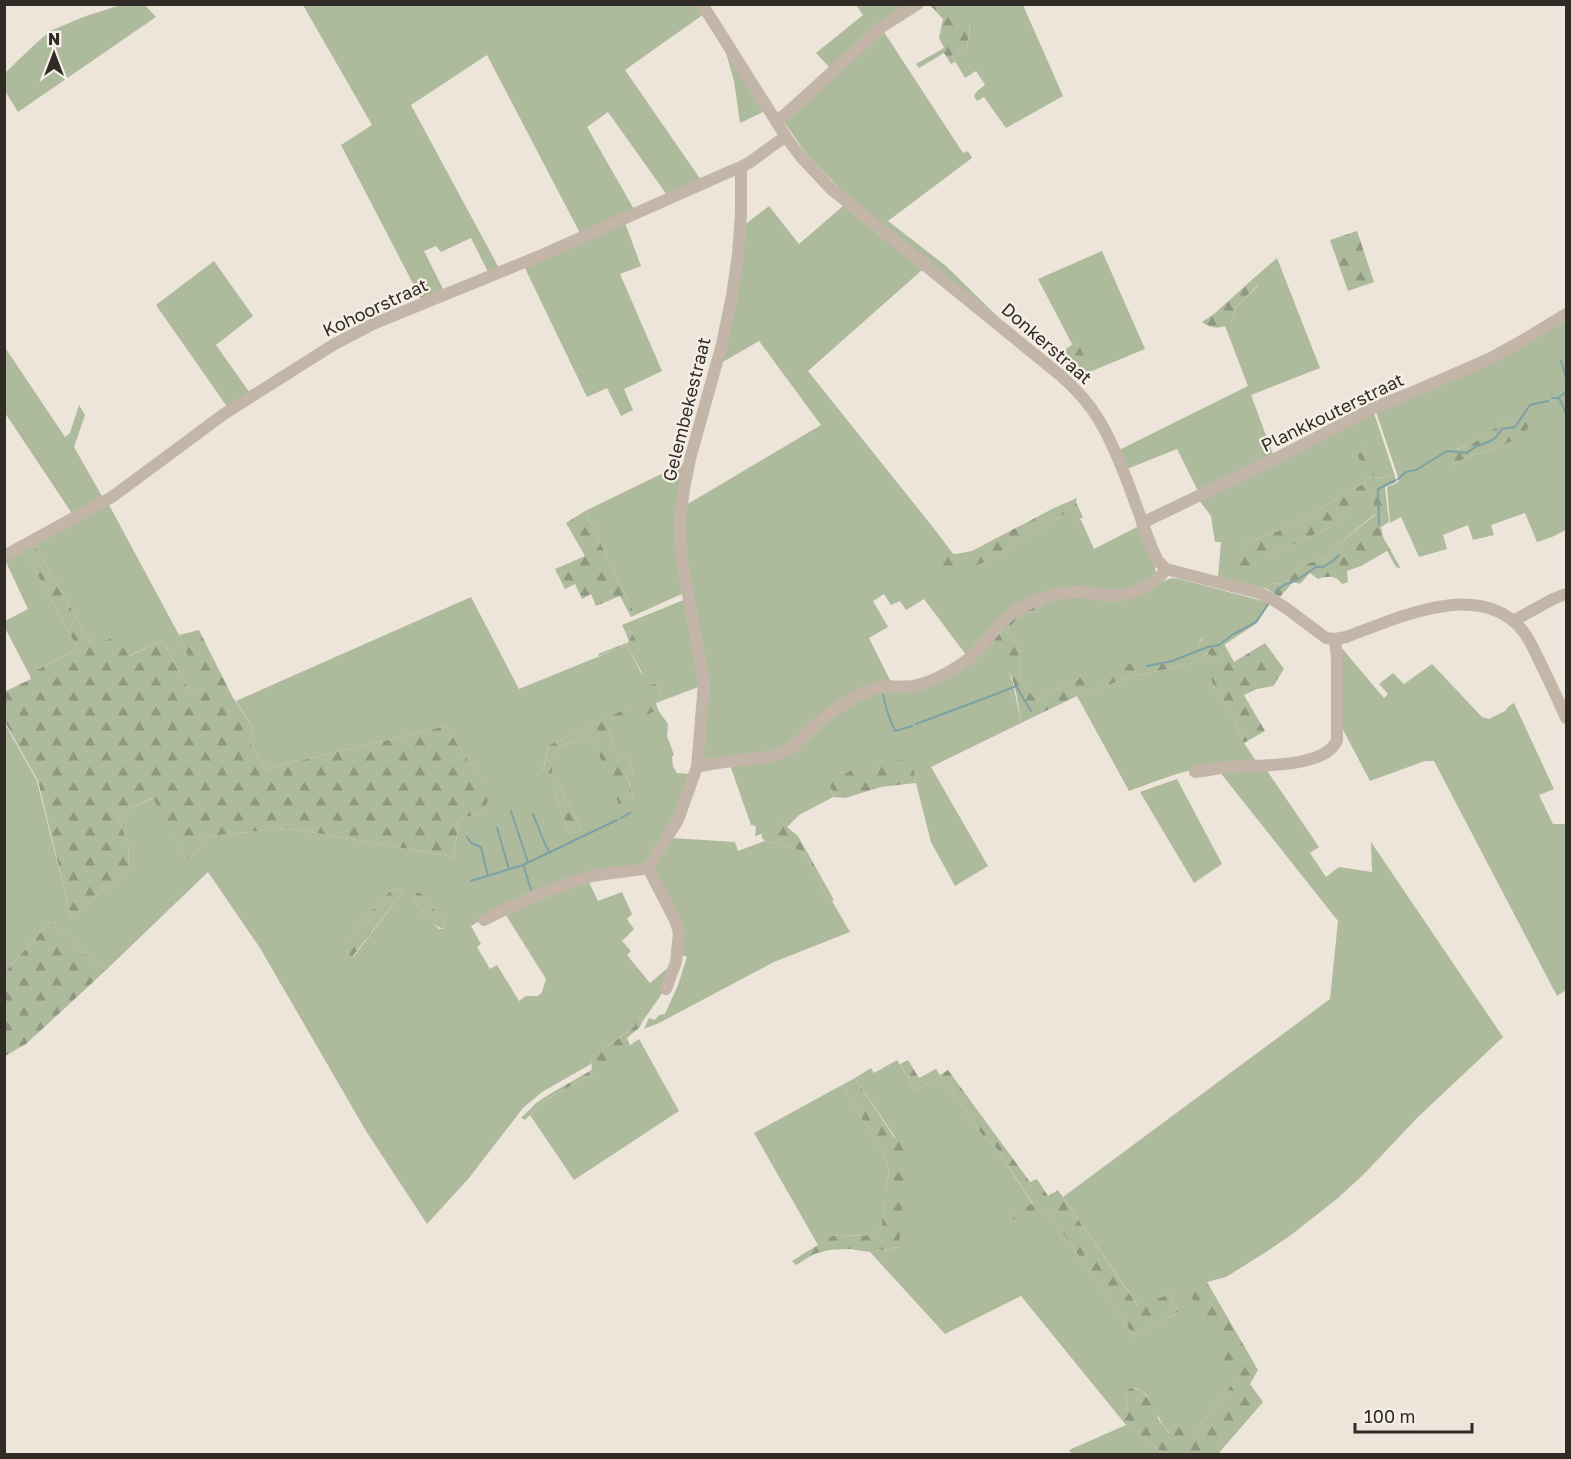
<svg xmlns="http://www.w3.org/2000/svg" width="1571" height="1459" viewBox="0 0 1571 1459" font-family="'Golos Text',sans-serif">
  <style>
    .green { fill: #aeba9c; fill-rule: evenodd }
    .forest { fill: url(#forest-firs) }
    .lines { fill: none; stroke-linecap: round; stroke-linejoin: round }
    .stream { stroke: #7da2a6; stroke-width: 2 }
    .minor { stroke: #c3b6a8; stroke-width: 12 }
    .labels { text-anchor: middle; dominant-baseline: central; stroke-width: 4.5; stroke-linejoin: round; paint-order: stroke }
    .street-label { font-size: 18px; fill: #312b27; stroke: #f6efe6 }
  </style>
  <defs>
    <pattern id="forest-firs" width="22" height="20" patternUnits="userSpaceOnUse" patternTransform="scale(1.5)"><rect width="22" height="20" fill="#aeba9c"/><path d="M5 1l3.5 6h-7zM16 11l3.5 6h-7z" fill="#8e977f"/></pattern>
  </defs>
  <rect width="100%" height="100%" fill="#ede5da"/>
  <g class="green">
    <polygon points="124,4 145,5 156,17 18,112 5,91 5,73 31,48 50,31 86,16"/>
    <polygon points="627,4 698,5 704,14 625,70 701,180 667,195 608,112 587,127 635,211 581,235 487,55 411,105 499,268 488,272 471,238 441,252 436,246 424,251 443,289 421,299 341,145 372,125 303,5"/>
    <polygon points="856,5 910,5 831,69 816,53 863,15"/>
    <polygon points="944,5 1023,5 1063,96 1006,128 984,97 977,101 974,96 977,91 985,85 976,71 965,78 952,56 967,47 970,26 962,13 946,7"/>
    <polygon points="884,32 963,153 968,151 972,158 888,221 946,266 998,317 845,194 808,156 784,122"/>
    <polygon points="724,46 765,111 740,123 734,81"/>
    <polygon points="769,206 799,244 843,206 922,270 808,371 932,526 954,555 950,556 985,562 1071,510 1077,521 1081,520 1094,549 1139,526 1155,567 1156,574 1129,590 1046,593 1009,608 967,656 924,599 906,610 900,601 891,605 884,594 873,601 888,627 869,638 892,684 881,684 780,751 705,760 702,757 706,709 685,547 686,505 821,425 759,341 721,363 743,226"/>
    <polygon points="625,223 641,266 620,274 662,371 624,389 633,410 621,416 607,388 587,397 524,266"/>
    <polygon points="1102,251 1145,349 1082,375 1079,371 1089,366 1077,342 1072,344 1038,279"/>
    <polygon points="1277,258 1320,368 1251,395 1274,457 1199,493 1177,449 1127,469 1119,450 1248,386 1225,326 1231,323 1235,308 1259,285 1254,278"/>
    <polygon points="214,261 253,316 216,345 250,393 228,408 156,305"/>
    <path d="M 1566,317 L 1566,530 L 1552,537 L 1537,542 L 1525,513 L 1491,525 L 1494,535 L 1473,540 L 1468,525 L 1443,535 L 1447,549 L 1419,557 L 1401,517 L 1390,523 L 1387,487 L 1397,483 L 1399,480 L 1375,409 ZM 1512,417 L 1498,447 L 1473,455 L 1448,466 L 1457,449 L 1472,444 Z"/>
    <polygon points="4,346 65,437 70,433 79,405 85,415 74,447 103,498 73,515 5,413"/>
    <path d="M 1374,413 L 1395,476 L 1374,478 L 1362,438 L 1366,477 L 1364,484 C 1341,494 1320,510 1297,522 C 1279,532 1259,538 1240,546 L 1269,554 L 1282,550 L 1332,526 L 1372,491 L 1375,514 L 1335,547 L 1327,557 L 1301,566 L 1285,583 L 1271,584 L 1267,589 L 1218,577 L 1221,542 L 1215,542 L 1211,516 L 1199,500 Z"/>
    <polygon points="686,462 684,593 635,615 585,511"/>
    <polygon points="108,503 179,635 202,685 190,692 163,640 129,656 93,647 34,544"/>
    <polygon points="24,550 78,649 29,674 5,628 5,621 28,609 5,560"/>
    <polygon points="1171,578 1180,579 1270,603 1257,623 1224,645 1223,642 1201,639 1197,648 1190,655 1083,675 1037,701 1022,683 1019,672 1020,652 1018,646 1006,632 1016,620 1043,606 1047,602 1071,595 1132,595"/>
    <path d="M 471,597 L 519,689 L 627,645 L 641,673 L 649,670 L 631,631 L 626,633 L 622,625 L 686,599 L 701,686 L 656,703 L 661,690 L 660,685 L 657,683 L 649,686 L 654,696 L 549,745 L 543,770 L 550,773 L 558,748 L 591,735 L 620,803 L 634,797 L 626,775 L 633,772 L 628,757 L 619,761 L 609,730 L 658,710 L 668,724 L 667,736 L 674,755 L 672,757 L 673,766 L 677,773 L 691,774 L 676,820 L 649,863 C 632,872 616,869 599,872 C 589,874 578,879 568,882 C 533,894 503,907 471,926 L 481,944 L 477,947 L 490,969 L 497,965 L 519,1001 L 526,996 L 538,996 L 542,992 L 546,979 L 504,912 L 532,900 L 588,880 L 598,901 L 622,892 L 632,914 L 627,919 L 634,929 L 622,941 L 631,951 L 627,955 L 650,983 L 669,967 L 672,967 L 673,969 L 661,995 L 642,1022 L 641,1019 L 638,1017 L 635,1019 L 635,1026 L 598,1053 L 591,1060 L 591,1064 L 542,1092 L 523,1108 L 469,1178 L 427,1224 L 366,1131 L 260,948 L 208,872 L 105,971 L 50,922 L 5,972 L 4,722 L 37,781 L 71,917 L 128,869 L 129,847 L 117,814 L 154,798 L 186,860 L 195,855 L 208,836 L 287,828 L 454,857 L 459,819 L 484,812 L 493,781 L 475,771 L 446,726 L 265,769 L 250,742 L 253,728 L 236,701 ZM 557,783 L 559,784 L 580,826 L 578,832 L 572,834 L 569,833 L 554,792 L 553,786 ZM 396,888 L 402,893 L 354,956 L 349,956 L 346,950 L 346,943 L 361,923 L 392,889 ZM 416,893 L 421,893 L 446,925 L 444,929 L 439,929 C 429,919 417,910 414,896 Z"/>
    <polygon points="991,640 996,655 1009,673 1013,683 1021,723 931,767 988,866 955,886 931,842 916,783 914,769 879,761 872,764 831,791 833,797 799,815 787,827 782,823 762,832 762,834 755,836 756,826 751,825 730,765 773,760 832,717 878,691 912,689"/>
    <polygon points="1340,646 1384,698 1388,694 1379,684 1393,673 1404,684 1432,664 1482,717 1489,719 1505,711 1509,706 1514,703 1554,789 1539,795 1553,824 1566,824 1566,990 1557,996 1434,761 1425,761 1370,781 1340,724"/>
    <path d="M 1207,653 L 1218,661 L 1213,686 L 1230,712 L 1244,743 L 1258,764 C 1235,765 1211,766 1188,771 C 1168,776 1148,784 1129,791 L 1077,696 L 1131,677 L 1189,664 Z"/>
    <path d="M 1266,769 L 1319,847 L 1310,853 L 1326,877 L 1339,867 L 1372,872 L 1371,842 L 1503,1037 L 1418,1117 L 1364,1174 L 1338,1198 L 1291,1235 L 1266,1252 L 1226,1277 L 1207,1282 L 1235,1380 L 1192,1437 C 1185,1436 1174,1436 1168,1431 C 1155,1419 1150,1381 1128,1389 L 1126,1395 L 1127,1415 L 1122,1420 L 1021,1296 L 945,1334 L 870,1252 L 899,1247 L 895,1137 L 855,1078 L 871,1068 L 874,1073 L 897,1060 L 916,1090 L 940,1076 L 983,1136 L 997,1149 L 1033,1205 L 1008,1212 L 1047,1210 L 1135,1337 L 1178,1312 L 1170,1294 L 1139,1307 L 1063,1197 L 1330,999 L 1338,921 L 1219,771 Z"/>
    <polygon points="1177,779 1222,864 1194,883 1140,792"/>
    <polygon points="672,838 735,842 738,851 765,841 803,851 830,902 832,901 850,932 774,962 659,1023 644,1029 649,1018 655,1020 659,1015 665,1014 678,985 687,957 681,955 654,866"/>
    <polygon points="639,1039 679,1111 574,1180 530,1115 545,1100 589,1076 595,1075 626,1048"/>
    <polygon points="842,1085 885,1157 889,1172 881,1229 877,1235 832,1236 818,1245 754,1133"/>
    <polygon points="1126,1425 1165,1454 1072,1454 1069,1450"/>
  </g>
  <g class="forest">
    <path d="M 930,5 L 944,5 C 950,9 957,9 963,13 C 974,21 968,36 967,47 L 952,56 L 955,62 L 951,64 L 944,53 L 919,68 L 916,64 L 944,48 L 939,38 L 943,19 Z"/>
    <polygon points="1357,231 1374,282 1348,291 1330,240"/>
    <path d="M 1254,278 L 1259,284 L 1235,308 L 1231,324 C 1219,329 1212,329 1202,322 L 1215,313 Z"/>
    <polygon points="1077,341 1089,366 1079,371 1069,369 1064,359 1066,349"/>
    <polygon points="1516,414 1527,420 1528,426 1526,435 1498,447 1473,455 1448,466 1444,454 1472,444"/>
    <path d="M 1362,438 L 1375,478 L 1395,476 L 1396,482 L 1385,487 L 1389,522 L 1381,527 L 1383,537 L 1401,569 L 1396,567 L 1387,551 L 1361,566 L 1347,571 L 1348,582 L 1342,584 C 1335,575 1328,576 1318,579 L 1310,573 L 1300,584 L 1293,582 L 1280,597 L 1267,589 L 1271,584 L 1285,583 L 1301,566 L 1327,557 L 1335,547 L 1375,515 L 1372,492 L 1332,526 L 1282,550 L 1269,554 L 1242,571 C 1230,563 1231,557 1240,546 C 1259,538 1279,532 1297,522 C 1320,510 1341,494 1364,484 L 1366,477 L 1353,442 Z"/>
    <polygon points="1077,498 1076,502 1083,517 1077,522 1071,510 985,562 936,580 933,566 950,555 972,551 1052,509"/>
    <polygon points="585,511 635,615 631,617 620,596 596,606 591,594 582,599 575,584 565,589 555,569 585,556 566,523"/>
    <polygon points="34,544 93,647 115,636 130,656 163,640 190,692 201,685 179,635 199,630 232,696 253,728 250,742 265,769 446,726 475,771 494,781 484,812 459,819 454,857 287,828 208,836 195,855 186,860 153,798 117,814 129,847 128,869 71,917 38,781 5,722 4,692 31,679 29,674 78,649 24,550"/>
    <path d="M 1046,593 L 1047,602 L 1043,606 L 1016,620 L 1006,632 L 1018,646 L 1020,652 L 1019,672 L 1022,683 L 1037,701 L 1083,675 L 1128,664 L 1190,655 C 1198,648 1200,640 1207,633 L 1212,633 L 1217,640 L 1223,642 L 1234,662 L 1265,643 L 1284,669 L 1273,686 L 1257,689 L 1244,695 L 1265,731 L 1244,743 C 1239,733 1235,722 1230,712 C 1221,696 1201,679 1218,661 L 1207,653 L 1189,664 L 1131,677 L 1077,696 L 1021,723 C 1019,712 1016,681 1009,673 C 1007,670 1004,670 1002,667 C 987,648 989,625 1007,609 C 1015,602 1036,597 1046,593 Z"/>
    <polygon points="631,631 650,670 642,673 627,645 599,656 598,654 629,642 626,633"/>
    <polygon points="657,683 660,685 661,690 656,703 658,710 609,731 619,760 628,757 633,773 626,776 634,797 619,804 591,735 558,748 551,774 543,771 549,745 653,696 648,686"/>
    <polygon points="900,760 911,764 914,769 916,783 881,787 845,798 833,797 830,784 851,770 879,761"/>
    <polygon points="557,783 559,784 580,826 578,832 572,834 569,833 554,792 553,786"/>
    <polygon points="782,823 798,836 834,900 830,902 803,851 765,841 762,838 762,832 770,826"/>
    <polygon points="396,888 402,893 353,956 349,956 346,950 346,943 361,923 392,889"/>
    <path d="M 416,893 L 421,893 L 446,925 L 444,929 C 432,927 416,907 414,896 Z"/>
    <polygon points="50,922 105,971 26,1044 5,1056 5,972"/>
    <path d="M 637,1017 L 641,1019 L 642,1022 L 640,1027 L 627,1038 L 630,1045 L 626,1048 L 627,1053 C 617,1064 604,1075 589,1076 L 545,1100 L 525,1120 L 521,1118 L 536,1103 L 548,1095 L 590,1071 L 592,1069 L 591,1060 L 595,1055 L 630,1030 L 635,1026 L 634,1019 Z"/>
    <polygon points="908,1060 919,1078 936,1069 940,1075 948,1070 1030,1182 1037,1179 1048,1196 1058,1190 1138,1306 1170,1294 1178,1312 1135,1337 1047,1210 1010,1220 1008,1212 1033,1204 997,1149 983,1136 940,1076 916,1090 900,1064"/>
    <polygon points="855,1078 894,1137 907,1142 899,1247 870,1252 849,1249 829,1250 814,1254 796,1265 792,1261 832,1236 877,1235 881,1229 889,1172 885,1157 842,1085"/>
    <polygon points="1207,1282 1258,1370 1250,1384 1263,1402 1218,1454 1165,1454 1126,1425 1122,1420 1127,1415 1126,1395 1128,1389 1132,1388 1141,1390 1157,1408 1158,1419 1169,1433 1177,1425 1192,1437 1235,1380 1189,1292"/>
  </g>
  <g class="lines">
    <g class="stream">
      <polyline points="1561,361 1566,377"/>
      <polyline points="1559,397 1566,392"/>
      <polyline points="1552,398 1559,398 1566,413"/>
      <path d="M 1398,479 L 1406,472 L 1416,470 L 1447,451 L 1467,453 C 1477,443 1487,445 1495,438 C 1498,435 1500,432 1502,429 L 1515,427 L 1530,405 L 1548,401"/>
      <polyline points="1379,525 1378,489 1396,480"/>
      <polyline points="1276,594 1276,591 1284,585 1297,580 1316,567 1323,567 1333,561 1339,555"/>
      <polyline points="1147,666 1172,661 1208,647 1219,645 1232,635 1256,622 1269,603"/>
      <polyline points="883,695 888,714 895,731 912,726"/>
      <polyline points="916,724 991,696 1016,686 1031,711"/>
      <polyline points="511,811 528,862"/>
      <polyline points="533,814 544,842 550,853"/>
      <polyline points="621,818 630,813"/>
      <polyline points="497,828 509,869"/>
      <polyline points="467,837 471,843 481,847 488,876"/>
      <polyline points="524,867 531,890"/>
      <polyline points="471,881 523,865 617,820"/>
    </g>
    <g class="minor">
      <path d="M 702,4 L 786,137 L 801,157 L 830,188 L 1060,375 C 1075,388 1089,403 1099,420 C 1121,457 1136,507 1152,548 L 1158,561 L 1166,569 L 1259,593 L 1270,598 L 1286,608 L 1326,638 L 1335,639 L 1346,637 C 1398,618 1480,578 1523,631 C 1530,640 1534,650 1539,660 C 1548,679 1558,699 1566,718"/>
      <polyline points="776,121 788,112 883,26 918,4"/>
      <polyline points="1142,523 1275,459 1373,408 1420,389 1491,358 1527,338 1566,314"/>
      <path d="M 4,556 L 112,497 L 224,414 L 333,345 L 373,324 L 542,255 L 731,171 C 752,165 767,147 786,137"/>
      <polyline points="1513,621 1553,599 1566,594"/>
      <path d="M 697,767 C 714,763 730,761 747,759 C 757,758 769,758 779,754 C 796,748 808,731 821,720 C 836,708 854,697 872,689 C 885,684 899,688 913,686 C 930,683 948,673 963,663 C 987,647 998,617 1026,605 C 1040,599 1059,592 1074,592 C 1087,591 1098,596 1110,596 C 1131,595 1155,586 1166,569"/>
      <path d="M 1195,772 C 1206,771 1217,768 1228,767 C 1254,765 1326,769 1337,740 L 1337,658 L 1335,639"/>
      <polyline points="648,868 675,920 679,932 676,962 666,989"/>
      <path d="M 484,920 C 519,902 555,886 593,876 C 611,872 630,872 648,868 L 678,820 L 697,767 L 704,683 L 682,561 L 680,522 L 684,489 L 690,459 L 722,344 L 732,296 L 738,254 L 741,214 L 741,168"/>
    </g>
  </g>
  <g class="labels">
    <g class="street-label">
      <text transform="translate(375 307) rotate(-25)">Kohoorstraat</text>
      <text transform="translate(1047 343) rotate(41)">Donkerstraat</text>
      <text transform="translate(686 409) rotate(-76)">Gelembekestraat</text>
      <text transform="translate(1332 412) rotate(-26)">Plankkouterstraat</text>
    </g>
  </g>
  <rect width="1571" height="1459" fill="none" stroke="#312b27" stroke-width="12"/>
  <g transform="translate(54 54)" stroke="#f6efe6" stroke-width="4.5" paint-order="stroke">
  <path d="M0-4.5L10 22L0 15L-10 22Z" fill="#312b27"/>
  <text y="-9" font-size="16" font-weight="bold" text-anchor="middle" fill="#312b27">N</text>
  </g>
  <path d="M1355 1423v9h117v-9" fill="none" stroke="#312b27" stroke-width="3"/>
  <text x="1364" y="1423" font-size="18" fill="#312b27" stroke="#f6efe6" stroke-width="4.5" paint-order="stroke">100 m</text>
</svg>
